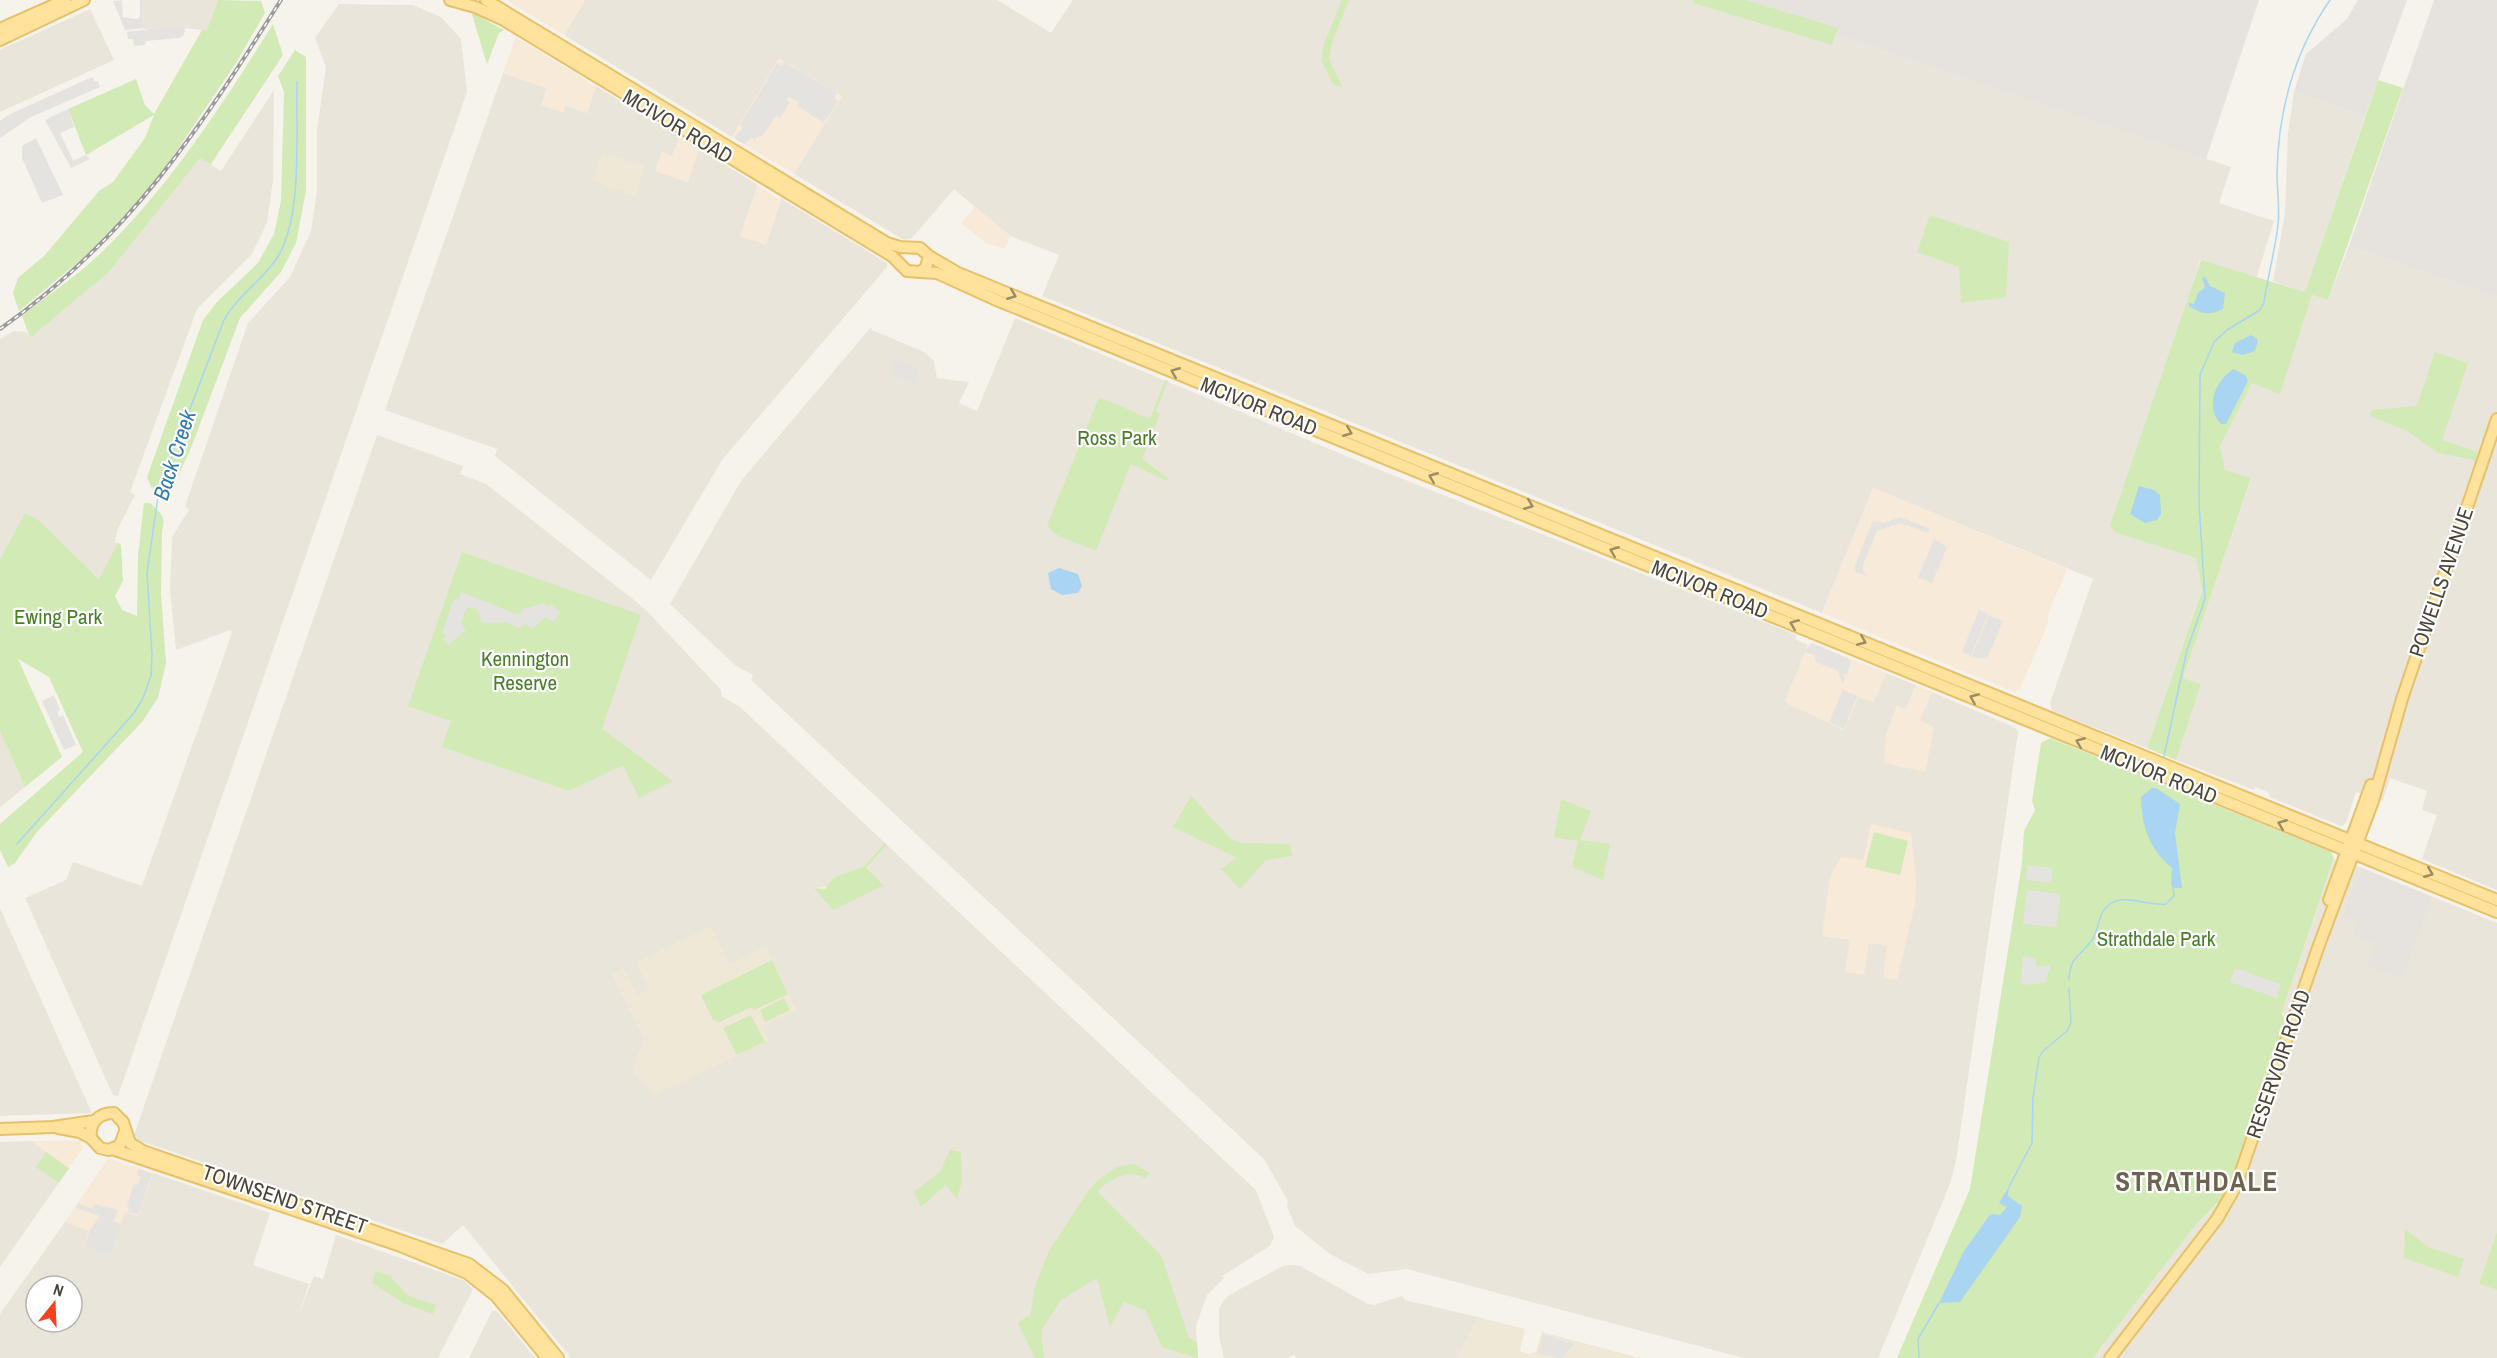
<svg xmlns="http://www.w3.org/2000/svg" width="2497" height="1358" viewBox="0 0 2497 1358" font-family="'Archivo Narrow',sans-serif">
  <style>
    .residential { fill: #eae5da; fill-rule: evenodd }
    .commercial { fill: #f7ead8 }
    .industrial { fill: #e6e2dd }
    .education { fill: #efe8d6 }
    .green { fill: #d2eab5 }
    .parking { fill: #e5e3e0 }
    .water { fill: #a9d4f2 }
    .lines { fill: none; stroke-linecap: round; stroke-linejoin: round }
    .stream { stroke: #a9d4f2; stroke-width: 1.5 }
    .major-casing { stroke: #e6c16a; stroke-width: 14 }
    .major { stroke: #ffe39c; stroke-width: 10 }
    .rail-casing { stroke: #9a9a9a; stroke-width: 4 }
    .rail { stroke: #fff; stroke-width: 1.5; stroke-dasharray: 4.5; stroke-linecap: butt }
    .oneway { stroke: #9c8c66 }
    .labels { text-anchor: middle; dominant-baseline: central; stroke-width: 4.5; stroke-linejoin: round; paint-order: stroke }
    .street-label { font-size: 21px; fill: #4b4439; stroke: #fff }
    .park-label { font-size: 21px; fill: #4a7f2a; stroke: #fff }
    .water-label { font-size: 22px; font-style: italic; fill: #2e7ab2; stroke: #fff }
    .district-label { font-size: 27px; font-weight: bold; letter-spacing: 1.5px; fill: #6e6250; stroke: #fff }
  </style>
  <rect width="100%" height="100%" fill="#f6f3ec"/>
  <g class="residential">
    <polygon points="144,0 218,0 207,31 185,28 143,29"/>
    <polygon points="585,0 997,0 1051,33 1073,0 1694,0 1693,3 1832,45 1836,34 2231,167 2219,203 2274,221 2256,279 2200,260 2118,533 2196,558 2202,589 2147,748 2052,711 2050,703 2093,579 1873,488 1822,613 1042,296 1059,255 1010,236 954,189 912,238 904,240 794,174 841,96 779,59 732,137 564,35"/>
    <polygon points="339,4 413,5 441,17 461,39 467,92 118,1096 113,1095 25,898 66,880 73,862 142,886 212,690 232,632 230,630 176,650 170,591 172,537 189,510 185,506 248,323 290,277 311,231 317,191 317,130 326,67 315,38"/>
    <polygon points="90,9 114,60 0,112 0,50"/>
    <polygon points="503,73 547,88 564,113 565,105 587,113 596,86 680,137 672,156 662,152 656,171 687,182 699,149 758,185 740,236 781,201 780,198 887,263 887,267 722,460 651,580 495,456 497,449 385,410"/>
    <polygon points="274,90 273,180 267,223 252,254 197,309 130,492 135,495 117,531 115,542 118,543 110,563 100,579 25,513 0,559 0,339 14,331 26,332 30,338 109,272 200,157 221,171"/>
    <polygon points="2294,92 2365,116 2305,293 2273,281 2285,213 2288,133"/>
    <polygon points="2349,246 2497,297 2497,890 2422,859 2437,815 2422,810 2427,791 2390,778 2382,802 2356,792 2346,823 2341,826 2270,797 2268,792 2255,787 2254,790 2176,760 2201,684 2183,678 2251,479 2225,470 2220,446 2252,383 2280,393 2312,295 2328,300"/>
    <polygon points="1015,318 1380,470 1797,635 1795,639 1808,645 1785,702 1844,730 1858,696 1874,702 1886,673 1916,685 1906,709 1897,706 1886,735 1919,721 1932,692 2014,727 2018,732 1956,1161 1950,1184 1878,1358 1744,1358 1407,1269 1368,1274 1330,1254 1295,1226 1287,1206 1288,1201 1264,1159 751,680 753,675 735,665 670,604 741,481 871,327 872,330 924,352 934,361 937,378 969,382 959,403 977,411"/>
    <polygon points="377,435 463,466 460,474 486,484 629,596 647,611 721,690 721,696 739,706 885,843 864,866 834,877 828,887 815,888 833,909 883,884 866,868 887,845 1256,1190 1274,1237 1270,1246 1222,1276 1224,1278 1207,1295 1196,1326 1198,1358 571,1358 463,1225 442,1244 138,1140 134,1135"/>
    <polygon points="0,731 25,787 0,807"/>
    <polygon points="2334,859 2362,868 2497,923 2497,1231 2479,1284 2497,1290 2497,1358 2093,1358 2195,1226 2217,1204 2284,1014 2282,1012"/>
    <polygon points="0,908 91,1111 90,1113 0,1116"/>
    <polygon points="31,1141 69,1168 0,1267 0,1142"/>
    <path d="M 153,1173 L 270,1213 L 253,1265 L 309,1284 L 297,1318 L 314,1276 L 323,1279 L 336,1235 L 463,1280 L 473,1289 L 438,1358 L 0,1358 L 0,1314 L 65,1222 L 89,1230 L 84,1246 L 125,1211 L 138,1216 ZM 36,1286 L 72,1286 L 72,1322 L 36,1322 Z"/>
    <polygon points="1293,1265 1300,1266 1368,1304 1374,1305 1402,1296 1405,1300 1478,1317 1457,1358 1296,1358 1294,1355 1287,1358 1224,1358 1219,1337 1219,1309 1223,1301 1229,1295 1283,1266"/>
    <polygon points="492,1311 497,1311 535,1358 469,1358"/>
  </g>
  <g class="commercial">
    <polygon points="506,0 585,0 564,35"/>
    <polygon points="516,37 596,86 587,113 565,105 564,113 541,105 547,88 503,73"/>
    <polygon points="779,58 842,96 794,174 732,137"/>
    <polygon points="680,137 699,149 688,182 655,171 662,152 672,156"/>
    <polygon points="758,185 781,201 766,245 740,236"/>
    <polygon points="975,207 1010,236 1005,248 987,244 961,223"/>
    <polygon points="1873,488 2067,569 2049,612 2047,626 2020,689 2014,692 1822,613"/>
    <polygon points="1813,643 1886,673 1874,702 1858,697 1844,730 1785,702 1808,645"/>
    <polygon points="1916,685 1932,692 1920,720 1934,727 1925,772 1884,763 1886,735 1897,706 1906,709"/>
    <polygon points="1871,824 1911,833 1916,880 1915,904 1897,980 1883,978 1887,946 1869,943 1864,975 1845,972 1850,940 1822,936 1830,876 1841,857 1863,860"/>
    <polygon points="82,1140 83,1148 69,1168 31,1141"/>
    <polygon points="108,1158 153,1173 138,1216 125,1212 110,1255 84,1246 89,1231 65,1222"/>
  </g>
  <g class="industrial">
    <polygon points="1694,0 2259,0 2206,159 1836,34 1832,45 1693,3"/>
    <polygon points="2358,0 2407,0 2365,116 2294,92 2306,54 2347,19"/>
    <polygon points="2434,0 2497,0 2497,297 2349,246"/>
    <polygon points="2362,868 2432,897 2402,978 2368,966 2375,943 2353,936 2358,922 2343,916"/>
  </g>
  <g class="education">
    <polygon points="602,152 645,167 635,196 592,181"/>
    <polygon points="711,926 729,964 766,946 796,1010 762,1026 769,1041 653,1095 634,1073 634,1063 644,1040 613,976 614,973 624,968 637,995 649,989 636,962"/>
    <polygon points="1478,1317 1525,1329 1520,1351 1529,1354 1536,1352 1542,1332 1640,1358 1457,1358"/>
  </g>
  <g class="green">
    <polygon points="218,0 261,1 265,13 236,63 157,180 89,253 19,311 13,293 18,278 44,256 99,191 113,182 145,138 154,115 86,155 68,109 136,79 145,105 154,114 202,30 207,30"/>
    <polygon points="1342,0 1349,0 1332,42 1329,60 1343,88 1333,84 1321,60 1324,44"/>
    <polygon points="1694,0 1745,0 1838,28 1832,45 1693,3"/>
    <polygon points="474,14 504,30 499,33 487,64 472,15"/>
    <path d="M 273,24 L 283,55 L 211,164 L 200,158 L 109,272 L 30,338 L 22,316 C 48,295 77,276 101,253 C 170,186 222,105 273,24 Z"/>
    <polygon points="295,50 306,57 306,191 296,243 281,272 240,318 191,448 169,496 164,499 151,487 147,477 203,320 217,302 258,263 274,234 281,201 284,92 278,76"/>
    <polygon points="2378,80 2403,88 2328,300 2312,295 2280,394 2252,383 2220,446 2225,470 2251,478 2183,678 2201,684 2176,760 2147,748 2202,590 2196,558 2117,533 2110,526 2201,260 2305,292"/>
    <polygon points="1930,215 2009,242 2006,297 1961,303 1959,267 1917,252"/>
    <polygon points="2435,352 2468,363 2442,440 2478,452 2475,460 2438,453 2407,431 2369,415 2372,410 2417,406"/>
    <polygon points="1165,380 1168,381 1156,411 1160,414 1142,459 1168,478 1167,481 1131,464 1096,551 1057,535 1047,526 1099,397 1150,419"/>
    <path d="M 144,503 L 150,503 C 161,513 166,516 162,531 L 161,594 L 166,663 L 158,698 L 142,722 L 36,833 L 15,863 L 8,867 L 0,850 L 0,824 L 83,752 L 49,677 L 18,659 L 62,757 L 25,787 L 0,731 L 0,559 L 25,513 L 37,519 L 99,579 L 118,543 L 121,545 L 123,581 L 115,596 L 122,610 L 137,616 L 138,556 Z"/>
    <polygon points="462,552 641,615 602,729 673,781 639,798 623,765 569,791 442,747 451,721 408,706"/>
    <polygon points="2050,738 2331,852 2334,858 2282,1012 2284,1023 2234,1171 2223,1197 2195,1226 2093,1358 1897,1358 1970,1189 2022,863 2024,831 2035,810 2032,801 2041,743"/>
    <polygon points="1191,796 1231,839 1241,843 1290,844 1292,856 1266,860 1240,889 1221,869 1237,858 1173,827"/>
    <polygon points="1561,799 1591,811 1580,840 1610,844 1603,880 1572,867 1578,841 1554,837"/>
    <polygon points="1874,832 1908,841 1900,875 1865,867"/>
    <polygon points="885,843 887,845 866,868 884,885 833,910 814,888 825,889 834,877 864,866"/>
    <polygon points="772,960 788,994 754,1010 752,1007 719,1022 713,1020 701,995"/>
    <polygon points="784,998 790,1010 765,1022 760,1010"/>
    <polygon points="751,1015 765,1042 737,1055 723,1028"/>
    <polygon points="950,1150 961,1152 962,1181 957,1199 946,1185 921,1207 914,1192 940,1172"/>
    <polygon points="46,1152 69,1168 59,1183 36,1167"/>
    <path d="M 1134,1164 L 1150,1173 L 1145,1178 C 1127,1168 1112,1179 1097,1191 L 1161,1255 L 1189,1338 L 1197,1343 L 1198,1358 L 1162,1347 L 1146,1311 L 1124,1302 L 1110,1327 L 1097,1278 L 1060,1301 L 1041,1331 L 1044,1358 L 1035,1358 L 1018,1323 L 1027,1316 L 1030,1318 L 1035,1286 L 1049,1251 L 1088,1191 L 1096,1182 L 1116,1167 Z"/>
    <polygon points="2405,1229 2428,1247 2464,1259 2458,1277 2404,1258"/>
    <polygon points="2497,1231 2497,1290 2479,1284"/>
    <polygon points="376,1271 390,1276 408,1296 436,1305 433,1314 405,1304 372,1283"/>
  </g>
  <g class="parking">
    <polygon points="122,0 123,17 137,19 140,17 140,0 144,0 143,28 125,30 113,1"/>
    <polygon points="168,27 185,28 184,35 180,38 146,41 145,45 134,46 133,39 128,39 127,32"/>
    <polygon points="784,62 837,93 834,98 838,101 824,123 797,106 799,102 788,97 787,100 790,102 780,118 776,116 763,135 755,138 756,143 752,138 744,144 734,138 743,128 740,125 777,63 782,66"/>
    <polygon points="92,77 95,82 98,81 100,87 31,117 0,138 0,121 8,115"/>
    <polygon points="68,109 74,127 60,133 73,161 86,155 90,159 71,168 45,120"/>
    <polygon points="36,138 63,195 42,203 22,158 22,146"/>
    <polygon points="894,359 919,370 915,384 888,373"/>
    <polygon points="1900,517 1930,529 1928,533 1901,523 1877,531 1863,565 1863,572 1867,576 1856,572 1854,568 1873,521 1884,523"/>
    <polygon points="1934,539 1947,547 1937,572 1932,570 1936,573 1932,583 1918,577"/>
    <polygon points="461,592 516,614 521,614 522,609 545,603 546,607 552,605 560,613 553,622 545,617 532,629 526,623 519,628 507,622 482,623 477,609 467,607 461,623 466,630 449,645 443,639 446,635 442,633 454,599 459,600"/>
    <polygon points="1979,610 1988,614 1971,656 1962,652"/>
    <polygon points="1989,615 2003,621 1987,659 1980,657 1979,659 1972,656"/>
    <polygon points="1812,643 1851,660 1847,675 1843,674 1845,678 1843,684 1838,671 1816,662 1814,655 1805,652"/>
    <polygon points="1843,690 1857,696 1844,729 1829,722"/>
    <polygon points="54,695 60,710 57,712 59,717 63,715 76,745 64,750 42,701"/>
    <polygon points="2027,865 2052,868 2051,883 2026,880"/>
    <polygon points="2027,890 2060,894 2056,927 2023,924"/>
    <polygon points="2023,956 2036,959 2036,967 2051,965 2045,983 2021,985"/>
    <polygon points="2235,968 2281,984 2277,998 2230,982"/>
    <polygon points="139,1169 152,1174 138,1215 128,1212 129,1206 127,1205 134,1184 138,1185 141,1177 137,1175"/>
    <polygon points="78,1203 92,1209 94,1204 118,1210 114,1221 121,1224 110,1255 84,1246 90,1230 100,1216 76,1208"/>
    <polygon points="1544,1335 1575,1344 1561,1358 1538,1354"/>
  </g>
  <g class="water">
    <path d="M 2205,277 L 2210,286 L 2225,293 L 2223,309 C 2208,316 2202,314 2189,306 L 2189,303 L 2194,304 L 2198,293 L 2205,287 L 2202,278 Z"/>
    <polygon points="2251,335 2258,340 2255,351 2243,355 2232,352 2235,343"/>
    <path d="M 2234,369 L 2246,376 L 2248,381 L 2226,424 L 2221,424 C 2204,407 2216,379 2234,369 Z"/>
    <polygon points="2139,486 2154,490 2160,495 2161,514 2157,520 2145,523 2130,514"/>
    <polygon points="1059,568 1078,574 1082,586 1078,593 1062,595 1051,589 1048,573"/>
    <path d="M 2152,788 L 2156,788 L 2180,804 L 2175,833 L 2182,888 L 2175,888 L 2171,885 L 2172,868 C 2148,847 2142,826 2141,797 Z"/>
    <polygon points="2009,1187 2008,1196 2022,1206 2020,1217 1960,1302 1939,1303 1964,1251 1989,1216 1992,1214 2000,1215 2007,1207 1999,1203"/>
  </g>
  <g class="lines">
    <g class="stream">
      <path d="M 2164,756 L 2187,650 L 2205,599 L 2199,503 L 2200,375 L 2214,342 L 2227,330 L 2260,310 L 2264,302 C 2268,276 2275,250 2278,225 C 2280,208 2277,190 2277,174 C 2278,111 2294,52 2330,0"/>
      <path d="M 17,844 L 134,713 L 143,698 L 151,676 L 152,655 L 147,573 L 159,490 L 224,320 C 237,296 262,281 277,258 C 303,218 296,130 297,82"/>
      <path d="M 2069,979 C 2070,956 2080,957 2092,940 C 2099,931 2097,919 2104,910 C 2119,889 2146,907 2166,904 L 2174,896 L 2173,887"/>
      <polyline points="2009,1187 2032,1143 2033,1097 2039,1058 2043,1051 2067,1031 2071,1022 2069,989"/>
      <polyline points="1919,1358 1918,1339 1939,1303"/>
    </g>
    <defs>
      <g id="major">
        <polyline points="450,0 475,7 502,19 892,256 907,271 921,272 926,267 929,256 920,248 900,247 887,243 486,0"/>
        <polyline points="0,29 65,0"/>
        <polyline points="0,40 84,0"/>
        <polyline points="929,256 958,273 2497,900"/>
        <polyline points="921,272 937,273 994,299 2497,912"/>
        <polyline points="2329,900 2371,785"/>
        <polyline points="58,1128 80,1132 91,1138"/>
        <polyline points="0,1129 53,1127 94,1121"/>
        <path d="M 125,1131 L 120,1145 L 109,1150 L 100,1148 L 91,1138 C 89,1123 98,1113 114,1113 L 123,1122 L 130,1143 L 143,1151 L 469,1264 L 503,1290 L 558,1358"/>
        <polyline points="112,1149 398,1245 467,1273 496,1296 547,1358"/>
        <polyline points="2110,1358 2217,1219 2236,1186 2319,945 2373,801 2402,699 2497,419"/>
      </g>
    </defs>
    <use href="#major" class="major-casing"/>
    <use href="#major" class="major"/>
    <defs>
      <path id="rail" d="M 0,329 C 129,238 199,130 281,0"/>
    </defs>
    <use href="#rail" class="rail-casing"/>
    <use href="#rail" class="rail"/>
  </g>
  <defs><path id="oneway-chevron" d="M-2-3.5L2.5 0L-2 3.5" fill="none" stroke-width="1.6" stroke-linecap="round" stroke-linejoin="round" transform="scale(1.5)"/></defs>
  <g class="oneway">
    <use href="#oneway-chevron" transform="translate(1012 295) rotate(22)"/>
    <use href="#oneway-chevron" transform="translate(1175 372) rotate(-158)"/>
    <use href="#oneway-chevron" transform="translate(1348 432) rotate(22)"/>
    <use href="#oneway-chevron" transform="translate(1433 477) rotate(-158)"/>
    <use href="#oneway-chevron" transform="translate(1529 505) rotate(22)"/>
    <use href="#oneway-chevron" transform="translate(1614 551) rotate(-158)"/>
    <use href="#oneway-chevron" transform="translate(1794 624) rotate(-158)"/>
    <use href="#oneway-chevron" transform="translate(1862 641) rotate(23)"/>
    <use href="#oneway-chevron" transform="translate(1974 698) rotate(-157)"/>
    <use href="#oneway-chevron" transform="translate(2080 742) rotate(-158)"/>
    <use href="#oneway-chevron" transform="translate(2282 824) rotate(-158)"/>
    <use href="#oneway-chevron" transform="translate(2429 873) rotate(22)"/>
  </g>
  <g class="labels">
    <g class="street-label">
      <text transform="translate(678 126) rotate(31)">MCIVOR ROAD</text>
      <text transform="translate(1259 406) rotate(22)">MCIVOR ROAD</text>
      <text transform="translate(2441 582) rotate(-71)">POWELLS AVENUE</text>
      <text transform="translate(1710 589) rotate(22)">MCIVOR ROAD</text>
      <text transform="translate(2159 774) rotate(22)">MCIVOR ROAD</text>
      <text transform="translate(2278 1064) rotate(-71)">RESERVOIR ROAD</text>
      <text transform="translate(285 1199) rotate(19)">TOWNSEND STREET</text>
    </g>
    <g class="park-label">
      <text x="1117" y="437">Ross Park</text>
      <text x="58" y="616">Ewing Park</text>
      <text x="525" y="658">Kennington<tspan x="525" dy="24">Reserve</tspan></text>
      <text x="2156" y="938">Strathdale Park</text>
    </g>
    <g class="water-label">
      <text transform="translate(174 455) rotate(-72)">Back Creek</text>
    </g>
    <g class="district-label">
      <text x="2197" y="1181">STRATHDALE</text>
    </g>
  </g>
  <g transform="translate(54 1304) rotate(18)"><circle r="28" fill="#ffffff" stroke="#b7b4b0" stroke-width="1.5"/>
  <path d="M0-4.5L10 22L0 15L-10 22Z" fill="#fc3f1d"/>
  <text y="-9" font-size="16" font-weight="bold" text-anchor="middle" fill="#4b4439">N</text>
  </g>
</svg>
